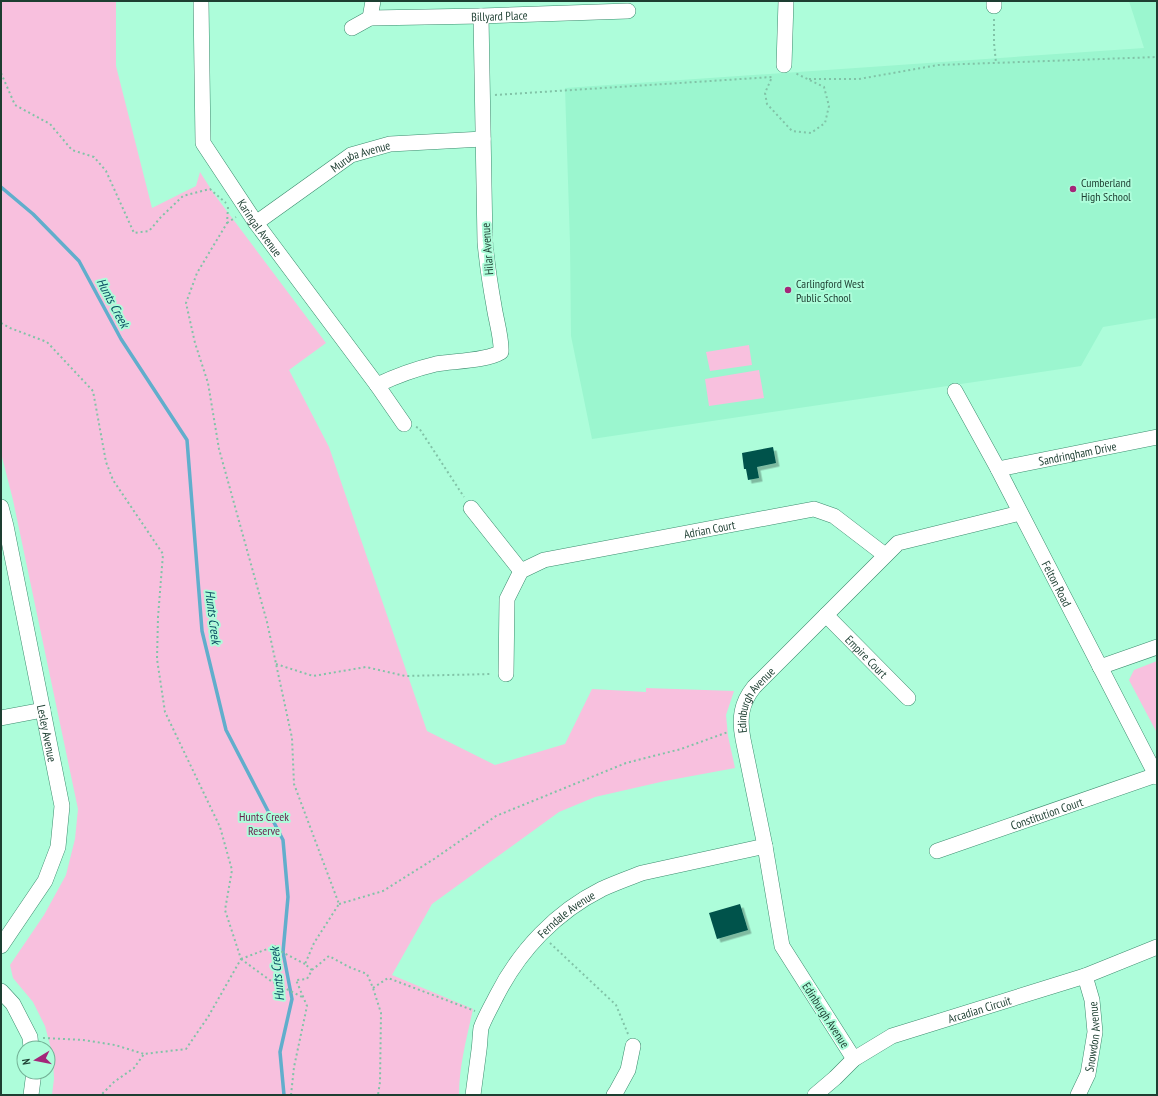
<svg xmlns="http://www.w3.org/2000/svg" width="1158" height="1096" viewBox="0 0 1158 1096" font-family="'PT Sans Narrow',sans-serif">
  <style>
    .built { fill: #9bf6cf }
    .green { fill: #f8c0de }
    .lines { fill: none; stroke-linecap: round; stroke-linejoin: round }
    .stream { stroke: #61aecc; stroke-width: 3.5 }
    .building { fill: #00524b; filter: url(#shadow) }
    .street-casing { stroke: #3c8c6e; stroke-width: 16 }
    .path { stroke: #81c3a7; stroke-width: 2; stroke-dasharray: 2 3; stroke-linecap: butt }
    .street { stroke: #fff; stroke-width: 15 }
    .poi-dot { fill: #a42679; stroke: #adfdda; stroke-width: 1.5 }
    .labels { text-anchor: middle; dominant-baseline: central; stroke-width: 4; stroke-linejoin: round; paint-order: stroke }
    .street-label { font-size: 12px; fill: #1d3e31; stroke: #adfdda }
    .poi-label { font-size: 12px; fill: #1d3e31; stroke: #adfdda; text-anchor: start }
    .park-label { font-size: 12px; fill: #681f4d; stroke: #adfdda }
    .water-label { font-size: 13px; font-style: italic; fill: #0a4d62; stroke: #adfdda }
  </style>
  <defs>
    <filter id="shadow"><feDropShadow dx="3.5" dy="3.5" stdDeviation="0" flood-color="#0004"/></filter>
  </defs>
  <rect width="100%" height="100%" fill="#adfdda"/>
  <polygon class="built" points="1129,1 1157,1 1157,318 1103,327 1081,366 592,439 571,336 570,243 565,88 1144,48"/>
  <g class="green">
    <path d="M 1,1 L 116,1 L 116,66 L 152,208 L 196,186 L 200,172 L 214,194 L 326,343 L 289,370 L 329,447 L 427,731 L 495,765 L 565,744 L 592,689 L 646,692 L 646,688 L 734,691 L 726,715 L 728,736 L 735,768 L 665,781 L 595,797 L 559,812 L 432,904 L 392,975 L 473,1009 C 467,1037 459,1066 459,1095 L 52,1095 L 54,1079 L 53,1056 L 45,1026 L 33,1002 L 13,978 L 10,965 L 44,915 L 66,875 L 75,839 L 78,809 L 13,500 L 1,453 Z"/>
    <polygon points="749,345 752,365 710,371 706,352"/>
    <polygon points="759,370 764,398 709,406 705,379"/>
    <polygon points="1157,661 1157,733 1129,680 1134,670"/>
  </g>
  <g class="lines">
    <polyline class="stream" points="1,187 33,214 79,261 121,339 187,440 202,631 226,730 283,840 288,897 283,952 292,999 280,1052 284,1095"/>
  </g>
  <g class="building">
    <polygon points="773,447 776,463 757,467 759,478 748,480 746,469 744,469 742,453"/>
    <polygon points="740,904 748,930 717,939 709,913"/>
  </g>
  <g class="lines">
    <defs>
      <g id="street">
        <path id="s1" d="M 201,1 L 203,143 L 256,223 L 377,385 L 404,424"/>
        <polyline points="994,6 994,1"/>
        <polyline points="370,18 373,1"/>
        <path id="s2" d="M 352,28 L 370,18 L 481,16 L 628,11"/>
        <polyline points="784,65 786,1"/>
        <path id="s3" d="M 256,223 L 351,155 L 390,144 L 483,139"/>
        <path d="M 377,385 C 396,376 415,369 436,364 C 453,361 487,361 501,352 C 502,339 496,320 494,306 C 490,284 487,264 485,242 L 481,16"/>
        <path id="s4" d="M 955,391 L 998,469 L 1157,777"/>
        <path id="s5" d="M 998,469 L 1157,437"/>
        <path id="s6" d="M 1,507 L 6,526 L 62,806 L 58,847 L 45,881 L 1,946"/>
        <polyline points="471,508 521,571"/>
        <path id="s7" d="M 826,615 L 908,698"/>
        <polyline points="1100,667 1157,647"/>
        <path id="s8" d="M 506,674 L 507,599 L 521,571 L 544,560 L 814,509 L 834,516 L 885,555"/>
        <polyline points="1,718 43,710"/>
        <path id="s9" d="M 937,851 L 1156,775"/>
        <polyline points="1,991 13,1004 30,1037 31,1048"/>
        <path id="s10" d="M 854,1059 L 782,946 L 765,846 L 743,739 C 739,719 741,703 754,687 L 898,543 L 1020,513"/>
        <polyline points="31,1095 34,1072"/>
        <path id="s11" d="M 473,1095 C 475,1080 477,1065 479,1050 C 480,1043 480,1035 481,1028 C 484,1019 492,1005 497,995 C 520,950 556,912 602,889 C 615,883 629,878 642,873 L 765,846"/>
        <polyline points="614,1095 616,1092 628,1070 633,1046"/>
        <path id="s12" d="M 815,1095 L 835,1078 L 854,1059 L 892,1036 L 1085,976 L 1157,947"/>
        <path id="s13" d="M 1078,1095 L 1088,1074 L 1095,1032 L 1092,1000 L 1085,976"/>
      </g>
    </defs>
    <use href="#street" class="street-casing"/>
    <g class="path">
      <polyline points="994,19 994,43 996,63"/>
      <polyline points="1,73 15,105 50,124 72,150 94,157 106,171 134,233 149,231 161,217 183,196 210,189 226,203"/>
      <polyline points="809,79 859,79 938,65 1157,57"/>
      <polyline points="495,95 772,77 765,93 767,104 792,131 811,133 825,123 829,106 824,87 795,73"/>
      <polyline points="228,207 227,223 197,273 186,303 195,343 208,383 219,449 267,622 292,738 294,784 339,904 314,943 305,964 312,970"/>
      <polyline points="227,223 236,217"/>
      <polyline points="1,323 10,328 47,342 93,391 106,462 113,480 163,554 158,617 157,659 165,712 220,827 232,870 225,910 241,959 208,1017 186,1049 144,1054 134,1068 114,1082 101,1095"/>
      <polyline points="416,427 419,428 464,497"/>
      <polyline points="276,664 313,676 366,667 405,676 492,674"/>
      <polyline points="339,904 383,891 434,859 496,816 626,763 681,749 728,732"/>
      <polyline points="550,943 616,1005 628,1034"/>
      <polyline points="241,959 271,981 302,997"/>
      <polyline points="241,959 275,946 278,950 305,964"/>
      <polyline points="373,988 388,978 475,1011"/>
      <polyline points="43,1038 83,1040 115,1045 144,1054"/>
      <polyline points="20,1057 20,1070"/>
      <polyline points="291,1095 294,1067 307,1006 296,980 307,979 312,970 329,956 349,967 367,974 373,988 381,1013 380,1082 378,1095"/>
    </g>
    <use href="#street" class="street"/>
  </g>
  <g class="poi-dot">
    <circle cx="1073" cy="189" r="4"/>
    <circle cx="788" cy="290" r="4"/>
  </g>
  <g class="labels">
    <g class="street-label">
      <text stroke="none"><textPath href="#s2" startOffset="150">Billyard Place</textPath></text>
      <text stroke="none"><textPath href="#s3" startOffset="125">Muruba Avenue</textPath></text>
      <text stroke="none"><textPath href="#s1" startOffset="244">Karingal Avenue</textPath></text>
      <text transform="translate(487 249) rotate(-94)">Hilar Avenue</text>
      <text stroke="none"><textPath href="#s5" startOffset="81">Sandringham Drive</textPath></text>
      <text stroke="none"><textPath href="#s8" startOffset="300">Adrian Court</textPath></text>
      <text stroke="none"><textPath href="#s4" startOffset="218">Felton Road</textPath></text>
      <text stroke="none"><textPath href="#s7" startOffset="58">Empire Court</textPath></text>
      <text stroke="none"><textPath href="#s10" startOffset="388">Edinburgh Avenue</textPath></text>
      <text stroke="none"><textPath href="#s6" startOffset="231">Lesley Avenue</textPath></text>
      <text stroke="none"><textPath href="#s9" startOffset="116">Constitution Court</textPath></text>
      <text stroke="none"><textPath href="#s11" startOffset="212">Ferndale Avenue</textPath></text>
      <text stroke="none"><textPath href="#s12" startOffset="189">Arcadian Circuit</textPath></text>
      <text transform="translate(826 1015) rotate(57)">Edinburgh Avenue</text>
      <text stroke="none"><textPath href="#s13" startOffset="61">Snowdon Avenue</textPath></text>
    </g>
    <g class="poi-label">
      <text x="1081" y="182">Cumberland<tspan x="1081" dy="14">High School</tspan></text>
      <text x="796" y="283">Carlingford West<tspan x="796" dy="14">Public School</tspan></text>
    </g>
    <g class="park-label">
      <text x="264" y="816">Hunts Creek<tspan x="264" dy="14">Reserve</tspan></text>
    </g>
    <g class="water-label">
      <text transform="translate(113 303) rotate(62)">Hunts Creek</text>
      <text transform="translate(213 617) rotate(83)">Hunts Creek</text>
      <text transform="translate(277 974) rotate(-96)">Hunts Creek</text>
    </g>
  </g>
  <rect width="1158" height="1096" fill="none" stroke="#1d3e31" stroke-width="4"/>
  <g transform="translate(36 1060) rotate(260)"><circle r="19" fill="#adfdda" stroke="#73b196"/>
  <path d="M0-3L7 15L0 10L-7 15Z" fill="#a42679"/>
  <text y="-6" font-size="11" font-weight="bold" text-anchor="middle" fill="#1d3e31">N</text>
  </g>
</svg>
